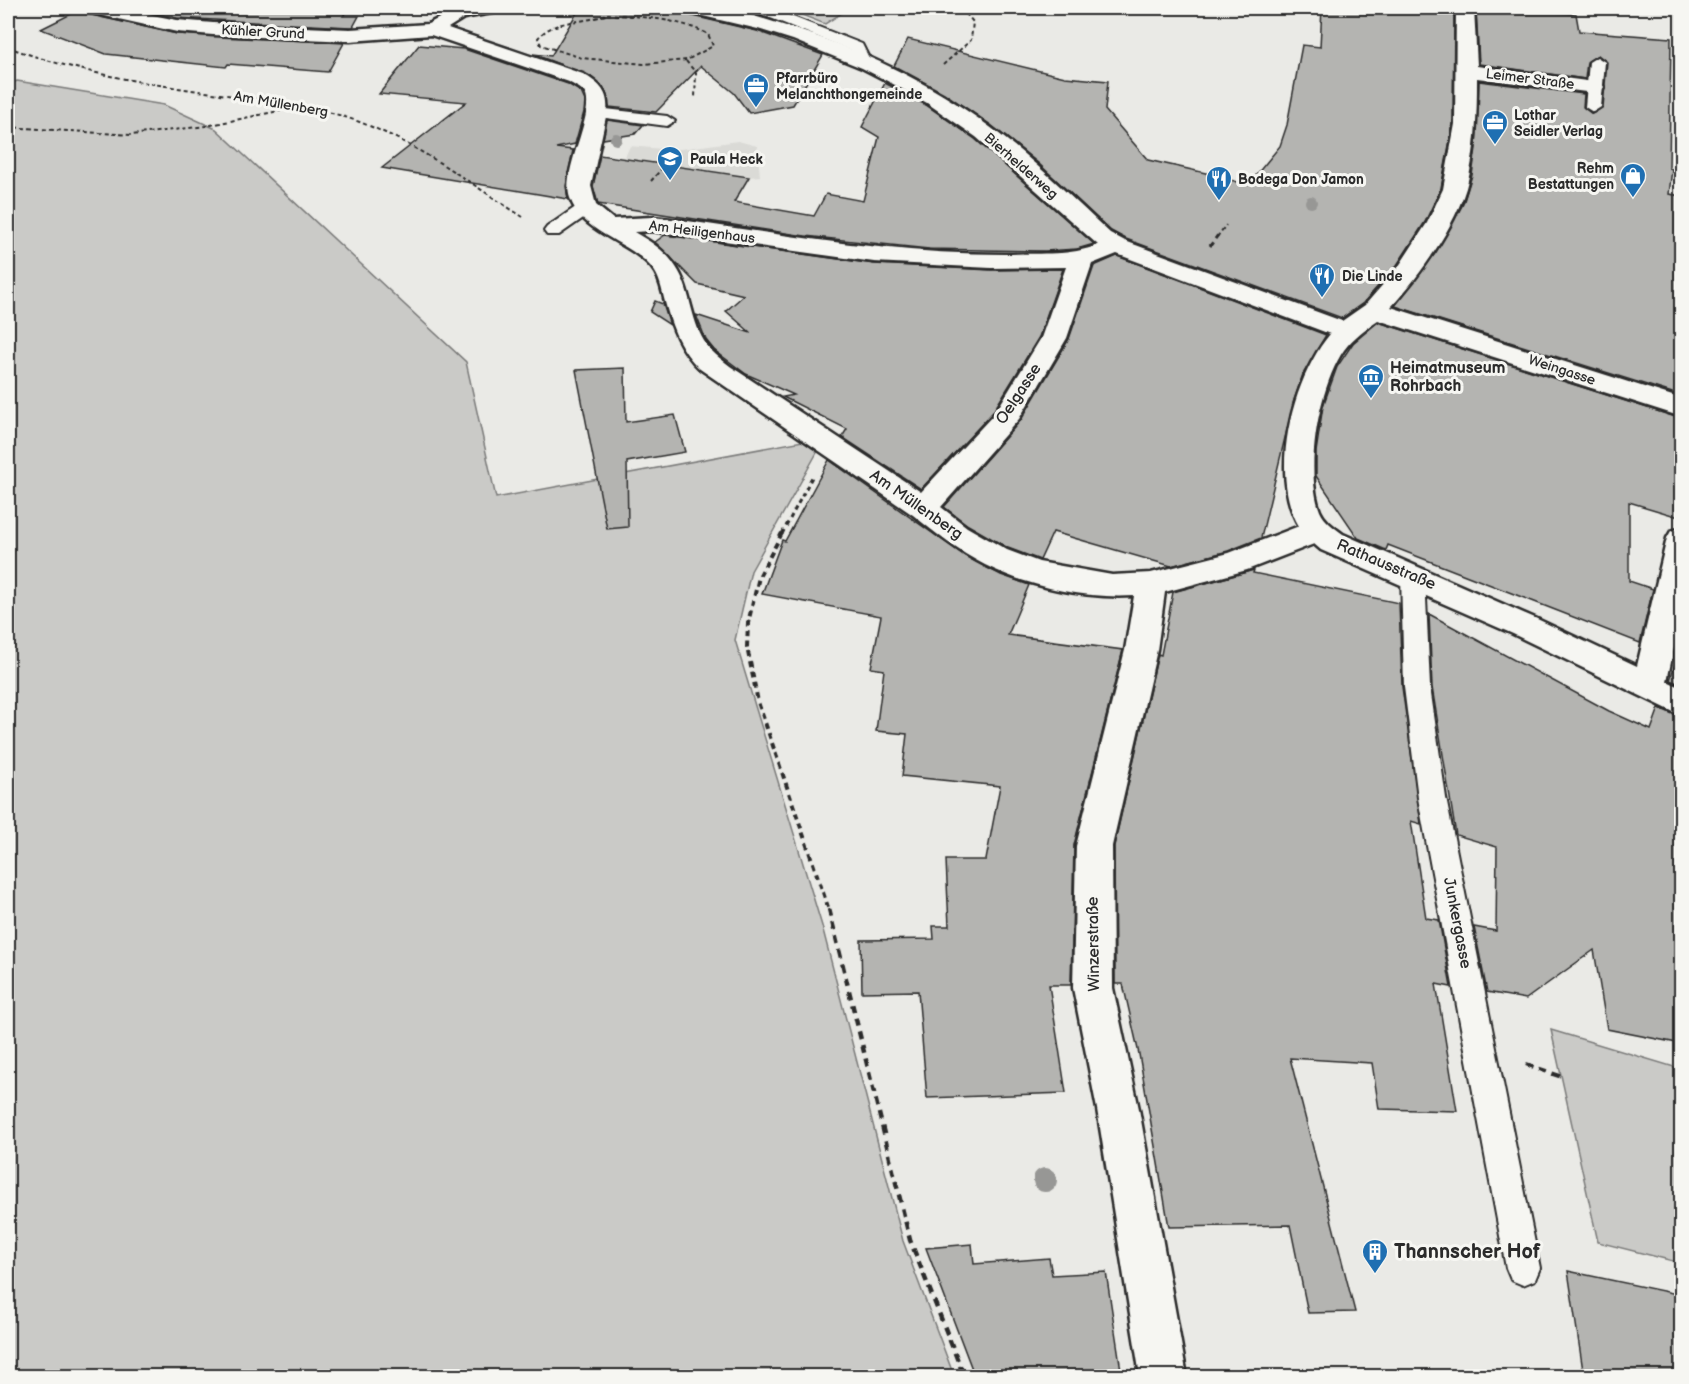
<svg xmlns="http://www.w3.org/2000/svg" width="1689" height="1384" viewBox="0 0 1689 1384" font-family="'Balsamiq Sans',sans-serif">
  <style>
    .built { fill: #dadad6 }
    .green { fill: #cacac7; stroke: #7a7a79; stroke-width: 1.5 }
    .building { fill: #b4b4b1; stroke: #2b2b2b; stroke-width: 1.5 }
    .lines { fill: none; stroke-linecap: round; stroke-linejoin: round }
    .lane-casing { stroke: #2b2b2b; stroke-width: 4 }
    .street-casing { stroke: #2b2b2b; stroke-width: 5 }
    .path-far3 { stroke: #2b2b2b; stroke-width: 2; stroke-dasharray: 4 3; stroke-linecap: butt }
    .path-far2 { stroke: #2b2b2b; stroke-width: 3; stroke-dasharray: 4.5 4; stroke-linecap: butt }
    .path-far1 { stroke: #2b2b2b; stroke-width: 4; stroke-dasharray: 6 4.5; stroke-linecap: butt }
    .path { stroke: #2b2b2b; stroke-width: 4.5; stroke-dasharray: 8 6; stroke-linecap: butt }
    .lane { fill: #f6f6f2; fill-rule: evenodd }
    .street { fill: #f6f6f2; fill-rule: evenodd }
    .tree { fill: #979795 }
    .labels { text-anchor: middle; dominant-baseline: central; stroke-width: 6; stroke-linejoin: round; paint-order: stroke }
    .far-street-label { font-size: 14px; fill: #2b2b2b; stroke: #f6f6f2 }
    .far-poi-label { font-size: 14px; font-weight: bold; fill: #2b2b2b; stroke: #f6f6f2; text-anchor: start }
    .poi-label { font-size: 16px; font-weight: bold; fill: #2b2b2b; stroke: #f6f6f2; text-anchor: start }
    .street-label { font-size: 16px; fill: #2b2b2b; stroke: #f6f6f2 }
    .near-poi-label { font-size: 20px; font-weight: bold; fill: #2b2b2b; stroke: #f6f6f2; text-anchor: start }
  </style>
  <rect width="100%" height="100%" fill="#eaeae6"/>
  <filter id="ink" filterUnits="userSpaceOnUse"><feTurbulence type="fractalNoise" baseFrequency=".0167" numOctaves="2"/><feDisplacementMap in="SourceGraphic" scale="12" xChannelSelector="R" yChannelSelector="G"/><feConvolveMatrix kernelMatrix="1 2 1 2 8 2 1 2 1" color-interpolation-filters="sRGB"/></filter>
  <g filter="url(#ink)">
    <polygon class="built" points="738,141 757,146 760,176 749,177 742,189 735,189 715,223 610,205 595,193 593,186 594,173 592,155 625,157 630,146 673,150"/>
    <g class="green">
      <polygon points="784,8 834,8 845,11 825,24"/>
      <polygon points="17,81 164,105 216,129 466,362 496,498 808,440 819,449 751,571 735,640 822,926 903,1241 954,1376 8,1376 8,85"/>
      <polygon points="1551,1030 1681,1069 1681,1263 1598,1242"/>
    </g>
    <g class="building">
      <polygon points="83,8 87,14 177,34 344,43 328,72 228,64 226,67 106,54 41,29"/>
      <polygon points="127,8 349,8 343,16 359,16 353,27 350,27 177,18"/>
      <polygon points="583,8 659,8 683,10 685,14 757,31 823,55 793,105 749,113 734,93 701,66 656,112 609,107 604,88 590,76 533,54 551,56 578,11"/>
      <polygon points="1322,8 1408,8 1454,13 1453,124 1441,188 1425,222 1397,265 1363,303 1342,318 1126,239 1111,231 1038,163 991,125 944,93 894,66 908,39 1065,77 1108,81 1105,110 1148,160 1210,174 1248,185 1280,146 1287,125 1302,45 1320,47"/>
      <polygon points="1476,8 1541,8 1542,11 1576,14 1579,31 1671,38 1669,168 1672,169 1669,194 1682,196 1682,396 1395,306 1436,252 1463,204 1472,175 1476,148 1479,81 1584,94 1583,107 1592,114 1603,107 1607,62 1598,55 1587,62 1585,79 1479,64"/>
      <polygon points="419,45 464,49 568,84 581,92 585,101 584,112 575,144 556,148 573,150 566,186 568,199 382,168 466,102 379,94"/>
      <polygon points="885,83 926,105 975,139 1094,244 1077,249 1045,251 929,249 805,236 598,204 593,186 600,155 749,177 734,202 814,216 826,194 863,201 879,137 862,127"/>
      <polygon points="607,120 643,125 635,134 603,139"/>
      <polygon points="665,235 874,264 991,270 1063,269 1039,337 993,412 921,489 842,437 847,429 783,397 794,395 746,374 714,350 706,340 696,315 751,333 726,311 744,295 697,284 655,242"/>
      <polygon points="1117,256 1326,335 1303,374 1294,400 1261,538 1228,551 1171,566 1053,532 1040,560 1008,548 968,525 944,507 1021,420 1069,339 1094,266"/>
      <polygon points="655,301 663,304 670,325 650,312"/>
      <polygon points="1378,322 1682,419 1682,518 1629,502 1629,581 1653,589 1640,643 1388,545 1386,550 1358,538 1316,476 1316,452 1323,406 1337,367 1353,343"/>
      <polygon points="625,368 626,422 675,415 685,452 627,462 628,527 607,529 576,370"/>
      <polygon points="829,460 965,556 1001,575 1029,585 1008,635 1123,650 1074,845 1071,985 1049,985 1066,1093 927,1098 918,991 862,992 861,940 934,939 933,926 949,926 946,860 986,860 1000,786 902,776 907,734 876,731 884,670 871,668 881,616 762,594 782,540 785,541"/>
      <polygon points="1254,570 1253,573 1399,603 1402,687 1421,824 1411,821 1426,918 1439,920 1451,987 1436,984 1457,1111 1379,1109 1372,1063 1290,1058 1355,1312 1308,1313 1290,1225 1169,1227 1139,1054 1123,984 1115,984 1114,846 1158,654 1161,655 1173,592"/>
      <polygon points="1429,614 1609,711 1651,730 1659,708 1682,718 1682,1044 1607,1029 1594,950 1526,999 1487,992 1474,927 1496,931 1497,847 1456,835 1432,687"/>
      <polygon points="1676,661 1682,662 1682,685 1670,680"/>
      <polygon points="972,1244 974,1264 1049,1258 1052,1275 1106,1272 1122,1377 975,1377 926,1248"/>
      <polygon points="1568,1271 1682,1295 1682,1377 1584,1377"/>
    </g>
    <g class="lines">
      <defs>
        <g id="lane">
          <polygon points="751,8 770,8 862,44 871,62 863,67 858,65 851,50 753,11"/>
          <polygon points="1597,57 1605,62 1601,107 1593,112 1585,107 1589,62"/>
          <polygon points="597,108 667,116 675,121 667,126 591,116 589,113 591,110"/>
          <polygon points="586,203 592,204 595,208 592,212 559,235 547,235 544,231 547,227 580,204"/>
          <polygon points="1413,567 1421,570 1425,576 1430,687 1446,798 1540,1268 1535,1280 1523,1285 1511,1280 1506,1268 1418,798 1404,687 1401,576 1405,570"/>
        </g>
        <path id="street" d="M 85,8 L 118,8 L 177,20 L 213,23 L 350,29 L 428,24 L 458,8 L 500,8 L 498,12 L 464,18 L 448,28 L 583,74 C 600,84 609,92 607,112 L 591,186 L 596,205 L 613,219 L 652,217 L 681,220 C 791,236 901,255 1012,254 C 1042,253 1070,256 1098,245 L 976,137 L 927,103 L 895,85 L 862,68 L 793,40 L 758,29 L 686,12 L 684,8 C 718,4 753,15 786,26 C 859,49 929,81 990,127 C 1033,159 1071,197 1110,233 L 1125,241 L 1342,321 L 1365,305 L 1399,266 L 1427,223 L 1443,189 L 1455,124 L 1456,8 L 1474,8 L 1477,66 L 1601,83 L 1604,87 L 1601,91 L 1594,93 L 1477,78 C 1477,114 1476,153 1466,188 C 1454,228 1419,277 1391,307 L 1682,399 L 1682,417 L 1378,320 C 1365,329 1354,337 1344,350 C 1319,386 1304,470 1320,511 C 1324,521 1335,528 1343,534 L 1535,618 L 1637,666 L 1667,538 L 1671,531 L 1682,528 L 1682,610 L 1667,681 L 1682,688 L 1682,716 L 1513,634 L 1321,550 L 1314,544 L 1247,570 L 1165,592 L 1157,650 L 1112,846 L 1113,988 L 1139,1109 L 1187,1376 L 1140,1376 L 1097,1109 L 1073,988 L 1076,846 L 1125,650 L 1134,596 C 1085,599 1029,587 985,565 C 959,552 935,533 913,515 L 700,369 C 680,350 672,328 665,302 C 662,291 660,277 652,268 C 630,241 582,234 570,198 C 560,171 598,109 584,92 C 581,88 573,85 569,82 L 431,35 L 350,41 L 213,35 L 177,32 L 87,12 ZM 652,231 L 874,262 L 991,268 L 1066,267 L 1041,338 L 995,413 L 921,492 L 730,366 C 721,359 710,351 704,341 C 690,318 691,289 676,267 C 666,251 650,241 634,232 ZM 1117,254 L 1330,334 C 1293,378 1268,474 1299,526 L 1229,553 L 1151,573 L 1112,575 L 1039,562 L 1007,550 L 967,527 L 941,507 L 1019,419 L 1067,338 L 1092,264 Z"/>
      </defs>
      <use href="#lane" class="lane-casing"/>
      <use href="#street" class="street-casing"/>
      <g class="path-far3">
        <path d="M 607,14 C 642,17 676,18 708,34 L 713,46 L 687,60 L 644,64 L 582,58 L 541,45 L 538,38 C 556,17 583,25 607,14 Z"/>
        <path d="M 8,47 C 77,73 148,84 220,94 C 262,100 306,104 345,117 C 411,138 466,181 523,217"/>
        <polyline points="686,61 696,73 695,98"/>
        <polyline points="943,65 971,40 973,22 961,8"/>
        <polyline points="8,127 131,135 206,126 298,107"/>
        <polyline points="651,181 678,150"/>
        <polyline points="1217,237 1226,225"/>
      </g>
      <g class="path-far2">
        <polyline points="1210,246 1218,235"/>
        <polyline points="782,534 812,477"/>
      </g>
      <polyline class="path-far1" points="782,533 759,577 748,623 747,647 758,702 829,910"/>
      <g class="path">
        <polyline points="829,909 910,1240 964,1376"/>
        <polyline points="1526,1064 1562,1077"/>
      </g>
      <use href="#lane" class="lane"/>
      <use href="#street" class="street"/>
    </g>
    <g class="tree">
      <circle cx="616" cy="139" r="6"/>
      <circle cx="1311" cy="202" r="6"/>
      <circle cx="1045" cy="1180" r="12"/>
    </g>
  </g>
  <defs>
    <symbol id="office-pin" viewBox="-11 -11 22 30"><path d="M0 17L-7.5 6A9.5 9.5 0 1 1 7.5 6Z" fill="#1f6fb2" stroke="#f6f6f2"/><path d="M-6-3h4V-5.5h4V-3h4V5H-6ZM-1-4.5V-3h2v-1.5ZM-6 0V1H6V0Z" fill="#fff"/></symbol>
    <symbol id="school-pin" viewBox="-11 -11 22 30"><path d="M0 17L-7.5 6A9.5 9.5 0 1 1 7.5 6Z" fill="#1f6fb2" stroke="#f6f6f2"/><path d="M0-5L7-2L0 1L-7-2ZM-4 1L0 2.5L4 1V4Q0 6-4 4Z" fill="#fff"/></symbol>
    <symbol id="shop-pin" viewBox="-11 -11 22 30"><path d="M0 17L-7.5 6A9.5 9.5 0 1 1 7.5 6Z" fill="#1f6fb2" stroke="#f6f6f2"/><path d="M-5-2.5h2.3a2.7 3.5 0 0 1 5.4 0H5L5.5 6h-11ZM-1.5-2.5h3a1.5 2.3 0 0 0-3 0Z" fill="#fff"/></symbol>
    <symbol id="restaurant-pin" viewBox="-11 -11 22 30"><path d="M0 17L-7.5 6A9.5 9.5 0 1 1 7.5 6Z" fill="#1f6fb2" stroke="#f6f6f2"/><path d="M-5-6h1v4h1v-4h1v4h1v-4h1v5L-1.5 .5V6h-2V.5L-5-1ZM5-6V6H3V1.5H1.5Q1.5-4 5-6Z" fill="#fff"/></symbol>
    <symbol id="museum-pin" viewBox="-11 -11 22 30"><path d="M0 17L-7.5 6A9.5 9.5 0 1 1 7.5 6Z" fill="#1f6fb2" stroke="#f6f6f2"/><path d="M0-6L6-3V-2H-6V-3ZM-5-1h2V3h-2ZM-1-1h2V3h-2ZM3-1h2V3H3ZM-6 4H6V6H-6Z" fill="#fff"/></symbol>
    <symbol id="building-pin" viewBox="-11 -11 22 30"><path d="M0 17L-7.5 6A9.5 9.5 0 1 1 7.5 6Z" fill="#1f6fb2" stroke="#f6f6f2"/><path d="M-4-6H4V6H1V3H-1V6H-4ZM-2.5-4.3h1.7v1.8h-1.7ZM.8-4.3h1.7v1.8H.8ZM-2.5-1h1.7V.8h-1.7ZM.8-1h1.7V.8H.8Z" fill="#fff"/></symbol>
  </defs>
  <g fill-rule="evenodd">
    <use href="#office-pin" x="741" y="71" width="30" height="40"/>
    <use href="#office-pin" x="1480" y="108" width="30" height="40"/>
    <use href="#school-pin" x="655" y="144" width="30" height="40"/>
    <use href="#shop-pin" x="1618" y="161" width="30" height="40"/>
    <use href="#restaurant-pin" x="1204" y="164" width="30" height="40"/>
    <use href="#restaurant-pin" x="1307" y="261" width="30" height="40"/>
    <use href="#museum-pin" x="1356" y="362" width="30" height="40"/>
    <use href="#building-pin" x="1360" y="1237" width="30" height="40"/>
  </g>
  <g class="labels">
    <g class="far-street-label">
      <text transform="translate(263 32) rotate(3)">Kühler Grund</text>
      <text transform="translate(1530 79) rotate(7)">Leimer Straße</text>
      <text transform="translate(281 104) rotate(10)">Am Müllenberg</text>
      <text transform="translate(1021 166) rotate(41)">Bierhelderweg</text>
      <text transform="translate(702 232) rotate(7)">Am Heiligenhaus</text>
      <text transform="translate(1562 370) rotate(18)">Weingasse</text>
    </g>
    <g class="far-poi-label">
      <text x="776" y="78">Pfarrbüro<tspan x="776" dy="16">Melanchthongemeinde</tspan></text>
      <text x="1514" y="115">Lothar<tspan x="1514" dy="16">Seidler Verlag</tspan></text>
      <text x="690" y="159">Paula Heck</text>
      <text x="1614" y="168" text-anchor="end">Rehm<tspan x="1614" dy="16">Bestattungen</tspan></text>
      <text x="1238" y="179">Bodega Don Jamon</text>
      <text x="1342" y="276">Die Linde</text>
    </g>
    <g class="poi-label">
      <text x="1390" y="368">Heimatmuseum<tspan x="1390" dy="18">Rohrbach</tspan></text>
    </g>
    <g class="street-label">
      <text transform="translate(1019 394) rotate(-57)">Oelgasse</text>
      <text transform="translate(916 505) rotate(35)">Am Müllenberg</text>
      <text transform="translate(1386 565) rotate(23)">Rathausstraße</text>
      <text transform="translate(1457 923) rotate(79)">Junkergasse</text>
      <text transform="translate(1094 944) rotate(-91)">Winzerstraße</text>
    </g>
    <g class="near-poi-label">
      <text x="1394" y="1252">Thannscher Hof</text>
    </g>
  </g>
  <rect width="1689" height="1384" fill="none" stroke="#f6f6f2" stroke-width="30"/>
  <rect x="15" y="15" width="1659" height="1354" fill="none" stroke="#2b2b2b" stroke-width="2" filter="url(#ink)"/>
</svg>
